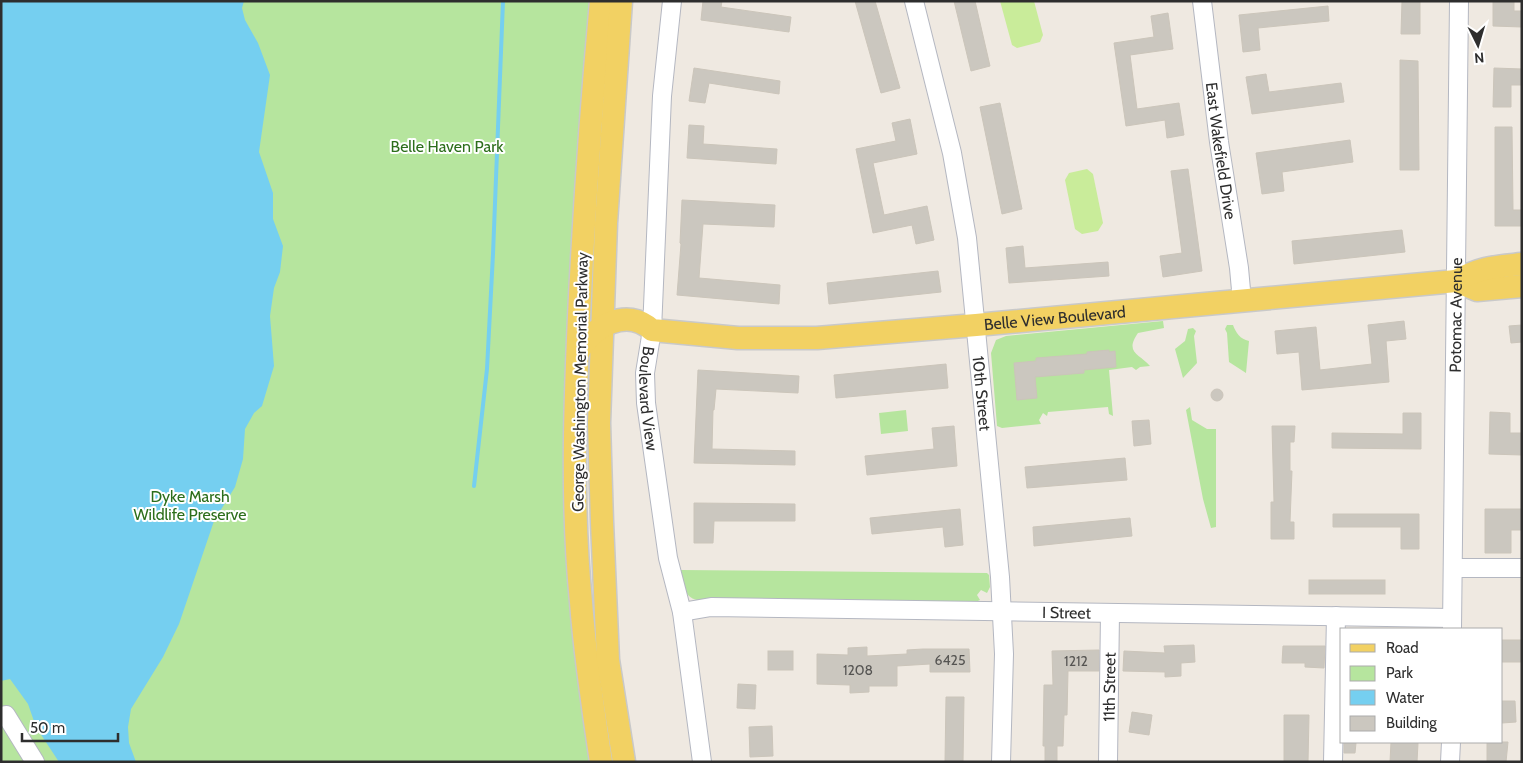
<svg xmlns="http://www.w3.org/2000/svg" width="1523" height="763" viewBox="0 0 1523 763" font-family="Cabin,sans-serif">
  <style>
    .green { fill: #b6e59e }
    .pitch { fill: #c9ec9a }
    .water { fill: #75cff0 }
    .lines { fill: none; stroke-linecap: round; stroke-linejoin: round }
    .stream { stroke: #75cff0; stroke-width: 4 }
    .building { fill: #cbc7bf; stroke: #cbc5ba }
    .minor-casing { stroke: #b4b7c1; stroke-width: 20 }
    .major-casing { stroke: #c9c9c9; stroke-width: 25 }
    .minor { stroke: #fff; stroke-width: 18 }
    .major { stroke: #f2d163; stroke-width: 22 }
    .labels { text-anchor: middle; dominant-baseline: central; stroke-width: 4; stroke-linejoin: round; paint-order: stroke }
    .number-label { font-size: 14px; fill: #555452 }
    .park-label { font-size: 16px; fill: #2c6e1b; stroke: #fff }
    .street-label { font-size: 16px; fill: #2e2e2e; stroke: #fff }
  </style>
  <rect width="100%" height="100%" fill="#efe9e1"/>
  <g class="green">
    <polygon points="1,1 602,1 579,326 592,762 1,762"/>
    <path d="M 1163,321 L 1164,328 L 1138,333 C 1124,353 1140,354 1150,366 L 1140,367 L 1136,370 L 1132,367 L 1109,370 L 1113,416 L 1109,414 L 1108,407 L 1048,412 L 1047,416 L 1043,413 L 1039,420 L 1041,424 L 1002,428 L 997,426 L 991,353 L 996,340 L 1006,336 Z"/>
    <path d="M 1227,325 L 1233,325 C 1236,333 1240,339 1249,341 L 1246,373 L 1229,362 L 1227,333 L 1225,329 Z"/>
    <polygon points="1193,328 1196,331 1194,336 1197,363 1183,378 1175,349 1185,341 1188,329"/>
    <polygon points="1190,407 1192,420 1207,429 1216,429 1216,527 1211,528 1203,499 1186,410"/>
    <polygon points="906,410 908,431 881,434 879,413"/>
    <path d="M 681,570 L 987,573 L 989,575 L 990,587 L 987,593 L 981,590 L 977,595 L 980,600 L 973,603 L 697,600 C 684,597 682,583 679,572 Z"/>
  </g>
  <g class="pitch">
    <polygon points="1000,1 1034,1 1043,35 1040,42 1017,48 1012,45"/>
    <polygon points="1087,169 1093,174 1103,223 1098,231 1082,234 1075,229 1065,180 1069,173"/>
  </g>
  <polygon class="water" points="1,1 244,1 242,8 245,20 258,43 270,75 259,152 273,193 273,219 283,246 280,272 274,288 270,316 274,366 262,406 254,413 245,429 243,459 235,487 214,521 179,624 163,657 131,709 128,727 129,743 136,762 59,762 36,727 28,704 10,679 1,681"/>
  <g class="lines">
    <polyline class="stream" points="474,486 487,369 493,254 503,1"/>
  </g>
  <g class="building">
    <polygon points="703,1 722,1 721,7 791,17 789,32 701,20"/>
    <polygon points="855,1 875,1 900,88 881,93"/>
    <polygon points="954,1 975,1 990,66 971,71"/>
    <polygon points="1402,1 1420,1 1420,34 1401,34"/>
    <polygon points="1493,1 1514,1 1514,11 1522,11 1522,27 1493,26"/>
    <polygon points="1328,6 1329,21 1258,28 1260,50 1243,52 1239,15"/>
    <polygon points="1168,13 1173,49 1130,55 1137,109 1179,103 1184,135 1167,138 1165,120 1126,126 1114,43 1154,37 1151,16"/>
    <polygon points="1400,60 1418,61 1419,170 1400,170"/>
    <polygon points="694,68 780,81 779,94 709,83 705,103 689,101"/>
    <polygon points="1494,68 1522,69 1522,85 1511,85 1511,107 1493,107"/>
    <polygon points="1266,74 1269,92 1341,83 1344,102 1252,114 1246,77"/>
    <polygon points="1000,103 1022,209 1002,214 980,107"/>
    <polygon points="910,119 917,154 873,163 884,215 927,206 934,240 916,244 912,225 873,233 856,149 896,141 892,123"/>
    <polygon points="689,125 704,126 703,144 777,149 776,164 687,158"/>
    <polygon points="1495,127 1512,127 1513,210 1522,210 1522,226 1495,226"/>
    <polygon points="1350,140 1353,162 1282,172 1284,191 1262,194 1256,153"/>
    <polygon points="1188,169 1202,271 1163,277 1160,256 1182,253 1171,171"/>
    <polygon points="682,200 775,205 774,227 703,224 699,278 780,285 779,304 677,295 681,244 680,243"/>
    <polygon points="1402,230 1405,252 1294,264 1292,241"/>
    <polygon points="1023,246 1025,268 1108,262 1109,276 1009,283 1006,248"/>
    <polygon points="938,271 941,292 829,304 827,283"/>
    <polygon points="1404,321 1406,339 1386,341 1389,382 1302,390 1299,352 1277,354 1275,331 1316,327 1320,370 1372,364 1368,325"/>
    <polygon points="1522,325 1522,342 1511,343 1509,326"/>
    <polygon points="1109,350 1109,352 1115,351 1116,367 1084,370 1084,373 1035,377 1037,398 1017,400 1014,363 1036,361 1036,358 1087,354 1087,352"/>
    <polygon points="946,364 948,388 836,398 834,375"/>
    <polygon points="698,370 799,376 798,393 716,389 714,410 713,410 712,449 795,451 795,465 694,463"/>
    <circle cx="1217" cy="395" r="6"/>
    <polygon points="1490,412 1510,413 1510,433 1522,433 1522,455 1489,454"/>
    <polygon points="1403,413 1421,413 1421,449 1332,448 1332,433 1403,434"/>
    <polygon points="1149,420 1151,444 1134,446 1132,421"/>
    <polygon points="954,426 957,466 867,475 865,456 934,449 932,428"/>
    <polygon points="1272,426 1295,426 1294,442 1290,442 1290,471 1292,471 1290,522 1294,522 1294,539 1271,539 1271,502 1274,502"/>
    <polygon points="1125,458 1127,480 1027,488 1025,467"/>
    <polygon points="694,503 795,504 795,521 714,521 713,543 694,543"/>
    <polygon points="960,509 963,545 945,547 943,527 872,534 870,518"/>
    <polygon points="1485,509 1522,509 1522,530 1511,530 1511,553 1485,553"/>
    <polygon points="1333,514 1419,514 1419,549 1401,549 1401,527 1333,527"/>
    <polygon points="1130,518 1132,536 1034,546 1033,527"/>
    <rect x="1309" y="580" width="76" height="14"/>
    <rect x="1502" y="640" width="19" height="22"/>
    <polygon points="1194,645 1195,662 1181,663 1181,676 1165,677 1165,672 1123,671 1124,651 1165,653 1164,646"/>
    <polygon points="1283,646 1325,646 1324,668 1305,667 1305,663 1282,663"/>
    <polygon points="867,647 867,656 907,654 907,650 923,649 969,649 970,672 930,672 930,664 897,666 897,686 869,686 869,692 850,693 850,685 817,684 817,654 848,655 848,648"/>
    <polygon points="1099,650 1099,671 1068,671 1067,715 1064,715 1063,746 1057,746 1057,762 1045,762 1045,746 1043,746 1044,685 1053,685 1052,651"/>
    <rect x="768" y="651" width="25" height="19"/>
    <polygon points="738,684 756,685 755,709 737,708"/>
    <polygon points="946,697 964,697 963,762 945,762"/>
    <polygon points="1502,701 1515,701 1516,722 1502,723"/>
    <polygon points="1132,712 1152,715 1149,735 1129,732"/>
    <polygon points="1284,715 1309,715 1308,762 1284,762"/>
    <polygon points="772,726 773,756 750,757 749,727"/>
    <polygon points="1344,742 1356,743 1355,753 1344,753"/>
    <polygon points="1391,742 1418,743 1417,762 1390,762"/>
    <polygon points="1487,742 1508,742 1506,762 1487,762"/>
  </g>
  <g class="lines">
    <defs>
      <g id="minor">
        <path id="s1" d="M 672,1 L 662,96 L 652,330 L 645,373 L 646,403 L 668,558 L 682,612 L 702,762"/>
        <path id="s2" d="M 914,1 L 952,153 L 967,238 L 1000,577 L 1004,654 L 1001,762"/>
        <path id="s3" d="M 1202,1 L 1219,142 L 1239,268 L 1242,301"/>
        <polyline points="1453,568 1522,568"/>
        <path id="s4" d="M 682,612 L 711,607 L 1452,618"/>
        <path id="s5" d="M 1452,629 L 1459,1"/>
        <polyline points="1,716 6,715 35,762"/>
        <path id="s6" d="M 1108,762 L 1110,613"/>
        <polyline points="1333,762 1336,616"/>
        <polyline points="1450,762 1451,742"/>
      </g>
      <g id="major">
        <path d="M 601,1 C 592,99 585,197 580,296 C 575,397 571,501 581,602 C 585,656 593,709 601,762"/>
        <polyline points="621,1 606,223 599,423 602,522 608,660 624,762"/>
        <polyline points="1456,281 1477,290 1522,286"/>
        <path id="s7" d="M 578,353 C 591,327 627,306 652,330 L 738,338 L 817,338 L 976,325 L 1456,281 C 1481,267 1494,267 1522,264"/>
      </g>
    </defs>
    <use href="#minor" class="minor-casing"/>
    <use href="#major" class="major-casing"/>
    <use href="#minor" class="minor"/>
    <use href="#major" class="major"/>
  </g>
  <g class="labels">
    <g class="number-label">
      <text x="950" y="660">6425</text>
      <text x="1076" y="661">1212</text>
      <text x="858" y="670">1208</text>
    </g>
    <g class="park-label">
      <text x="447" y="146">Belle Haven Park</text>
      <text x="190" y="496">Dyke Marsh<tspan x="190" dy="18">Wildlife Preserve</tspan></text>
    </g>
    <g class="street-label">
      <text stroke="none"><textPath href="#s3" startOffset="151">East Wakefield Drive</textPath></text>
      <text stroke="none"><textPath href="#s5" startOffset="314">Potomac Avenue</textPath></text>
      <text stroke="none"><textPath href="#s7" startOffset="494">Belle View Boulevard</textPath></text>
      <text transform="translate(580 382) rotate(-89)">George Washington Memorial Parkway</text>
      <text stroke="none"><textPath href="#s2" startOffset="399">10th Street</textPath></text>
      <text stroke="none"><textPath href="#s1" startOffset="399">Boulevard View</textPath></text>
      <text stroke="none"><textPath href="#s4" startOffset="385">I Street</textPath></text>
      <text stroke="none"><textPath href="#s6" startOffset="75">11th Street</textPath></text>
    </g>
  </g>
  <rect width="1523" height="763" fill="none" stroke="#2e2e2e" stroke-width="5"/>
  <rect x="1340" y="628" width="162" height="115" fill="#ffffff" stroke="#ababab"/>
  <rect x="1350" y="644" width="25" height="8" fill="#f2d163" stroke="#ababab"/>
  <text x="1386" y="653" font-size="15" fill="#2e2e2e">Road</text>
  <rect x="1350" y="666" width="25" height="15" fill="#b6e59e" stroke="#ababab"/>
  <text x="1386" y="678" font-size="15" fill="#2e2e2e">Park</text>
  <rect x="1350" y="690" width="25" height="15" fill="#75cff0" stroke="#ababab"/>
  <text x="1386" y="703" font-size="15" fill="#2e2e2e">Water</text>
  <rect x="1350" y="716" width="25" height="15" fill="#cbc7bf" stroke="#ababab"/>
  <text x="1386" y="728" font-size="15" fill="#2e2e2e">Building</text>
  <g transform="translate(1478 45) rotate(175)" stroke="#ffffff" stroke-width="4" paint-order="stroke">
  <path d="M0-4L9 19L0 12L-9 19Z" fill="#2e2e2e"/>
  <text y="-8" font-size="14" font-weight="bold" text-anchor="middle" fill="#2e2e2e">N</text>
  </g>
  <path d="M22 733v8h96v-8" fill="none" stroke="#2e2e2e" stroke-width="2.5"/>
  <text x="30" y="733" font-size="15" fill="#2e2e2e" stroke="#ffffff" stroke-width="4" paint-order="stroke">50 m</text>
</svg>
